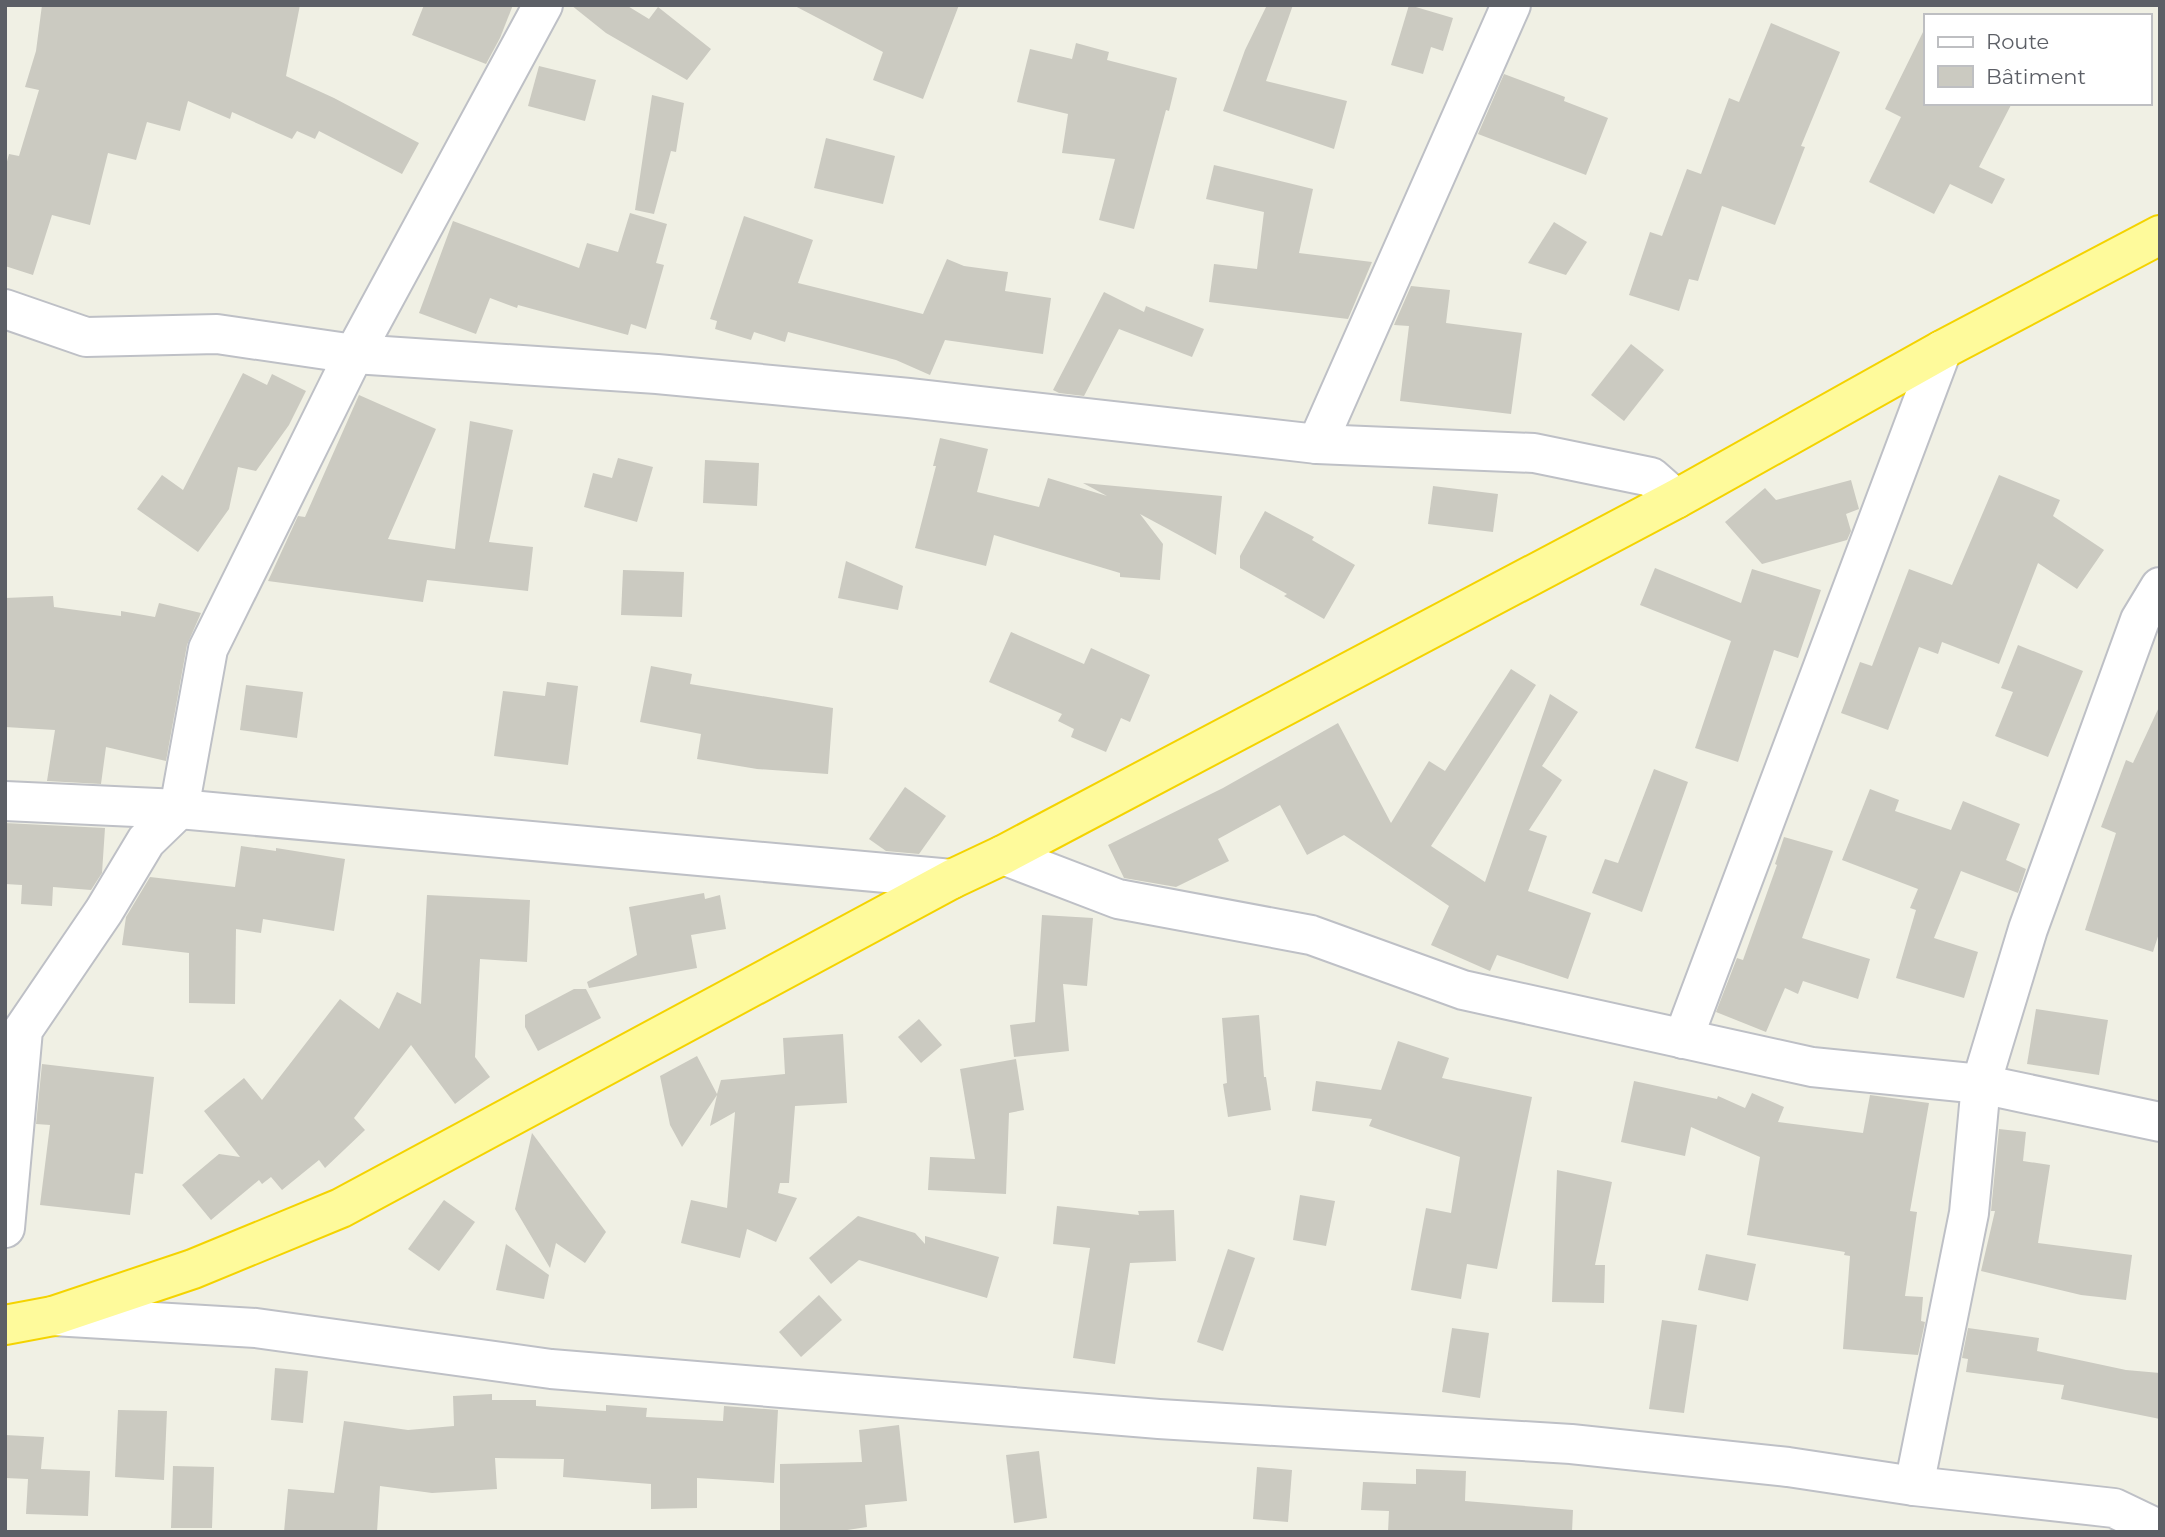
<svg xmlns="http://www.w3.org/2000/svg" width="2165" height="1537" viewBox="0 0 2165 1537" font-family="Montserrat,sans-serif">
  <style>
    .building { fill: #cbcac1 }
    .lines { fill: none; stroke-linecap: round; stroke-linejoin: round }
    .minor-casing { stroke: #bec0c6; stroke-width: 42 }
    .trunk-casing { stroke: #f4d300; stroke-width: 42 }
    .minor { stroke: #fff; stroke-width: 38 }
    .trunk { stroke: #fefa9b; stroke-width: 38 }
  </style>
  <rect width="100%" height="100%" fill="#f0f0e4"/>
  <g class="building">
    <polygon points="42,5 300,5 286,76 334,98 419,143 402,174 319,131 315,139 297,131 292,139 232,112 230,119 188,101 180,131 147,122 136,160 108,153 90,225 52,215 33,275 5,266 5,169 9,154 19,156 39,90 25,87 36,51"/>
    <polygon points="424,5 513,5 500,38 486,64 412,35"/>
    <polygon points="571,5 626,5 649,19 658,7 711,49 687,80 606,33"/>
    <polygon points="793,5 959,5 923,99 873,80 883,52"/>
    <polygon points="1267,5 1293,5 1266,81 1347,101 1334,149 1223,111 1245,50"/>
    <polygon points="1409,5 1453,18 1443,51 1431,47 1423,74 1391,65"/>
    <polygon points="1771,23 1840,52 1801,146 1805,147 1775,225 1722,206 1698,281 1689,279 1679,311 1629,295 1650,232 1662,236 1687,169 1701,174 1729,98 1739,102"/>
    <polygon points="1925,28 1925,103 2012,103 1979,167 2005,179 1992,204 1950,184 1934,214 1869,182 1901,117 1885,109"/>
    <polygon points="1076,43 1109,52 1107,60 1177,78 1169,111 1166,110 1134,229 1099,220 1115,159 1062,153 1068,114 1017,102 1030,49 1072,59"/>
    <polygon points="539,66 596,80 585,121 528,106"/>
    <polygon points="1504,74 1565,97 1564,101 1608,118 1586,175 1478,134"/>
    <polygon points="652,95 684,103 676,152 671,151 654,214 635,210"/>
    <polygon points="826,138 895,156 883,204 814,188"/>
    <polygon points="1214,165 1313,189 1299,253 1372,262 1348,319 1209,302 1214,264 1257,269 1264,212 1206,199"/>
    <polygon points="630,213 667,224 656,263 664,265 646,329 631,324 628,335 518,305 517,308 490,298 476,334 419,313 453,221 579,268 587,243 618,252"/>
    <polygon points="744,216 813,240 798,283 923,314 947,259 964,266 1008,272 1005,291 1051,298 1043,354 945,340 930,375 896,360 788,332 785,342 754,332 751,340 715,329 717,321 710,319"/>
    <polygon points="1554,222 1587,242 1566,275 1528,263"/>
    <polygon points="1411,286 1450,290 1446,323 1522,333 1511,414 1400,401 1409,326 1394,325"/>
    <polygon points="1104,292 1144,312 1146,306 1204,329 1192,357 1119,329 1084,396 1059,393 1053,390"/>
    <polygon points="1631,344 1664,370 1624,421 1591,395"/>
    <polygon points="243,373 267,385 272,374 306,391 289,425 256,471 238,467 229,509 198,552 137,509 162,475 183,490"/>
    <polygon points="359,395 436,429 388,539 455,549 470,421 513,430 489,542 533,547 528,591 427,580 423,602 268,581 298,516 305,517"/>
    <polygon points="940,438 988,449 977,492 1039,507 1048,478 1107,496 1083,483 1222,496 1216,555 1140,514 1163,544 1160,580 1120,577 1120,573 994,535 986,566 915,548 936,466 933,466"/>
    <polygon points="618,458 653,467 637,522 584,507 593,473 612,478"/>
    <polygon points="705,460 759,463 757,506 703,503"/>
    <polygon points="1999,475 2060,500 2053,516 2104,550 2077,589 2038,563 1999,664 1942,642 1938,654 1919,647 1888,730 1841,713 1860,662 1872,666 1909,569 1952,585"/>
    <polygon points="1851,480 1859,509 1846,514 1851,531 1847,540 1762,564 1725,522 1765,488 1776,500"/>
    <polygon points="1433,486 1498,494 1493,532 1428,524"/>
    <polygon points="1265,511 1314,537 1312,540 1355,565 1324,619 1284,596 1287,594 1240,568 1240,556"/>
    <polygon points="846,561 903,586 898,610 838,598"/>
    <polygon points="1655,568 1741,603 1752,569 1821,590 1798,658 1774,650 1738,762 1695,748 1731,641 1640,605"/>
    <polygon points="623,570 684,572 682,617 621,615"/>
    <polygon points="53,596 54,607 121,616 121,611 155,617 159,603 201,613 187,645 166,761 106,747 101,784 47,781 55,730 5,727 5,598"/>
    <polygon points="1011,632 1084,664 1091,648 1150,675 1130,722 1121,718 1106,752 1071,737 1074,729 1058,721 1062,714 989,682"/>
    <polygon points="2018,645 2083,671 2048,757 1995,736 2013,692 2001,688"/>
    <polygon points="651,666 692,674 690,684 833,708 828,774 757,769 697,759 701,734 640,722"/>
    <polygon points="1511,669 1536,685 1431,846 1485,882 1550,694 1578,712 1542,766 1562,780 1529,830 1547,836 1528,891 1591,913 1568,979 1497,955 1490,971 1431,945 1449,906 1344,835 1307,855 1280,805 1218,839 1229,861 1176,887 1124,878 1108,845 1223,788 1338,723 1391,823 1429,761 1445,771"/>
    <polygon points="547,682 578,686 568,765 494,756 503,691 545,696"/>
    <polygon points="246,685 303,692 297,738 240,730"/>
    <polygon points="2160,705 2160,930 2153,952 2085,930 2116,833 2101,827 2126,760 2133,763"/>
    <polygon points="1654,769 1688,782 1642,912 1592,893 1605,859 1618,863"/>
    <polygon points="905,787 946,816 919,854 886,851 869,839"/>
    <polygon points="1870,789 1899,800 1895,811 1951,830 1963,801 2020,824 2006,860 2026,869 2018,893 1961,871 1934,938 1978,952 1964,998 1896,978 1916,910 1910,908 1918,889 1842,860"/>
    <polygon points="5,823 105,828 102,873 91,890 53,887 52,906 21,904 22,885 5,884"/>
    <polygon points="1784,837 1833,851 1802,938 1870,959 1858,999 1803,981 1798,994 1785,988 1766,1032 1716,1012 1737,958 1743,960 1777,865 1775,864"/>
    <polygon points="241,846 276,851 276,848 345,859 334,931 263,919 261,933 236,929 235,1004 189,1003 189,953 122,945 126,917 150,877 235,887"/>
    <polygon points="704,893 705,899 720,895 726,929 691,935 697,968 589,988 587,982 637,955 629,907"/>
    <polygon points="427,895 530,900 527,962 480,959 475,1057 490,1077 455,1104 411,1045 354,1118 365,1130 325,1168 319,1160 282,1190 271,1177 262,1184 259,1180 211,1220 182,1185 219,1154 240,1157 204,1111 244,1078 262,1100 340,999 379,1029 397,992 421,1004"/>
    <polygon points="1042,915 1093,918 1087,986 1063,984 1069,1051 1014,1057 1010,1025 1035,1022"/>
    <polygon points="574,989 586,989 601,1018 538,1051 525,1027 525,1015"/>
    <polygon points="2036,1009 2108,1020 2099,1075 2027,1064"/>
    <polygon points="1259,1015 1264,1077 1266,1077 1271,1110 1228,1117 1223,1084 1227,1083 1222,1018"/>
    <polygon points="919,1019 942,1045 921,1063 898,1037"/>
    <polygon points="843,1034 847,1103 795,1106 789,1183 780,1183 778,1193 797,1198 776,1242 747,1229 740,1258 681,1243 691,1200 727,1208 735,1112 710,1126 717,1095 682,1147 670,1125 660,1076 697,1056 717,1094 721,1080 785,1074 783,1038"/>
    <polygon points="1398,1041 1449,1058 1442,1078 1532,1097 1497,1269 1467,1264 1461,1299 1411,1290 1426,1208 1451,1213 1460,1157 1369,1126 1372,1119 1312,1111 1316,1081 1381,1090"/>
    <polygon points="1016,1059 1024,1110 1009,1113 1006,1194 928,1190 930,1157 975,1159 960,1069"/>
    <polygon points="42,1064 154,1077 143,1174 135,1173 130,1215 40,1205 50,1125 36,1124"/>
    <polygon points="1634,1081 1717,1099 1718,1096 1745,1108 1752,1093 1784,1107 1778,1122 1863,1133 1870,1095 1929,1103 1910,1211 1917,1212 1905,1296 1923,1297 1921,1321 1925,1322 1918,1355 1843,1349 1850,1256 1844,1255 1845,1252 1747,1235 1760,1157 1691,1127 1685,1156 1621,1142"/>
    <polygon points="1999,1129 2026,1132 2023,1161 2050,1165 2038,1243 2132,1255 2126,1300 2081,1295 1981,1271 1995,1211 1991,1211"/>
    <polygon points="532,1133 606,1232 585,1263 556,1243 550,1268 515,1209"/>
    <polygon points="1557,1170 1612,1182 1595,1265 1605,1265 1604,1303 1552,1302"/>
    <polygon points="1300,1195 1335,1201 1326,1246 1293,1240"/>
    <polygon points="444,1200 475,1222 439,1271 408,1249"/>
    <polygon points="1057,1206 1139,1215 1138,1211 1174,1210 1176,1261 1130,1263 1115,1364 1073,1358 1090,1248 1053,1244"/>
    <polygon points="858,1216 915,1233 925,1244 925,1236 999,1257 987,1298 859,1260 831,1284 809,1258"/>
    <polygon points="506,1244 549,1275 544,1299 496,1290"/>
    <polygon points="1228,1249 1255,1258 1223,1351 1197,1342"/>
    <polygon points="1706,1254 1756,1264 1748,1301 1698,1290"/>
    <polygon points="819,1295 842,1320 801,1357 779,1332"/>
    <polygon points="1662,1320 1697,1325 1684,1413 1649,1409"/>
    <polygon points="1452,1328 1489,1333 1480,1398 1442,1392"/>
    <polygon points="1968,1328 2039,1338 2037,1351 2126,1370 2160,1373 2160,1419 2061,1399 2064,1385 1966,1372 1968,1359 1962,1358"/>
    <polygon points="275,1368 308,1371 303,1423 271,1420"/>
    <polygon points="492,1394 492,1400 536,1400 536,1406 606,1411 606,1405 647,1408 646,1417 723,1421 724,1406 778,1410 774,1483 697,1478 697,1508 651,1509 651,1484 563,1477 564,1459 495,1458 497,1489 432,1493 380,1486 377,1532 284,1532 288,1489 334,1493 344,1421 408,1430 454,1426 453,1396"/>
    <polygon points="118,1410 167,1411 164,1480 115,1477"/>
    <polygon points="899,1425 907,1501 865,1505 867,1527 834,1532 780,1532 780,1464 862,1462 859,1430"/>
    <polygon points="5,1435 44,1437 41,1469 90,1471 88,1516 26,1514 28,1479 5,1478"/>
    <polygon points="1039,1451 1047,1518 1014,1523 1006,1455"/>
    <polygon points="173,1466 214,1467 212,1528 171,1528"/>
    <polygon points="1257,1467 1292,1470 1288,1522 1253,1519"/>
    <polygon points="1416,1469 1466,1471 1465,1501 1573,1510 1572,1532 1388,1532 1389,1511 1361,1510 1363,1482 1416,1484"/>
  </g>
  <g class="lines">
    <defs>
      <g id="minor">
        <polyline points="5,309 86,337 217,334 354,354 657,374 909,398 1317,444 1534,453 1651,477 1676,499"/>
        <polyline points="1317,444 1511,5"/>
        <polyline points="5,801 179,809 952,879"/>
        <polyline points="1003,855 1118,899 1311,935 1463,990 1812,1067 1981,1084 2160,1122"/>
        <polyline points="1683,1039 1942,350"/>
        <polyline points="5,1228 23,1030 104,911 146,841 179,809 208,649 354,354 543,5"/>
        <polyline points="53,1316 256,1328 551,1369 1159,1419 1571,1444 1788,1467 1914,1486 2114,1508 2160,1530"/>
        <polyline points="1914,1486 1969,1213 1981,1084 2028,929 2140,620 2160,587"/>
      </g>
      <polyline id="trunk" points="5,1325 53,1316 193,1269 341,1208 952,879 1003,855 1676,499 1942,350 2160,235"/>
    </defs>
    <use href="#minor" class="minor-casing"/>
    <use href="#trunk" class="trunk-casing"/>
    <use href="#minor" class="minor"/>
    <use href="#trunk" class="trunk"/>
  </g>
  <rect width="2165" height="1537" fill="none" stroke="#5c5f66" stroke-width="14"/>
  <rect x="1924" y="14" width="228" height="91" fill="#ffffff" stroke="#bebfc2" stroke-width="2"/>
  <rect x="1938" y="37" width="35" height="10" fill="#ffffff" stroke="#bebfc2" stroke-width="2"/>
  <text x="1986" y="49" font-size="21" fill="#5c5f66">Route</text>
  <rect x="1938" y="66" width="35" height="21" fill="#cbcac1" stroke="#bebfc2" stroke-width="2"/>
  <text x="1986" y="84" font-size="21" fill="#5c5f66">Bâtiment</text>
</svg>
